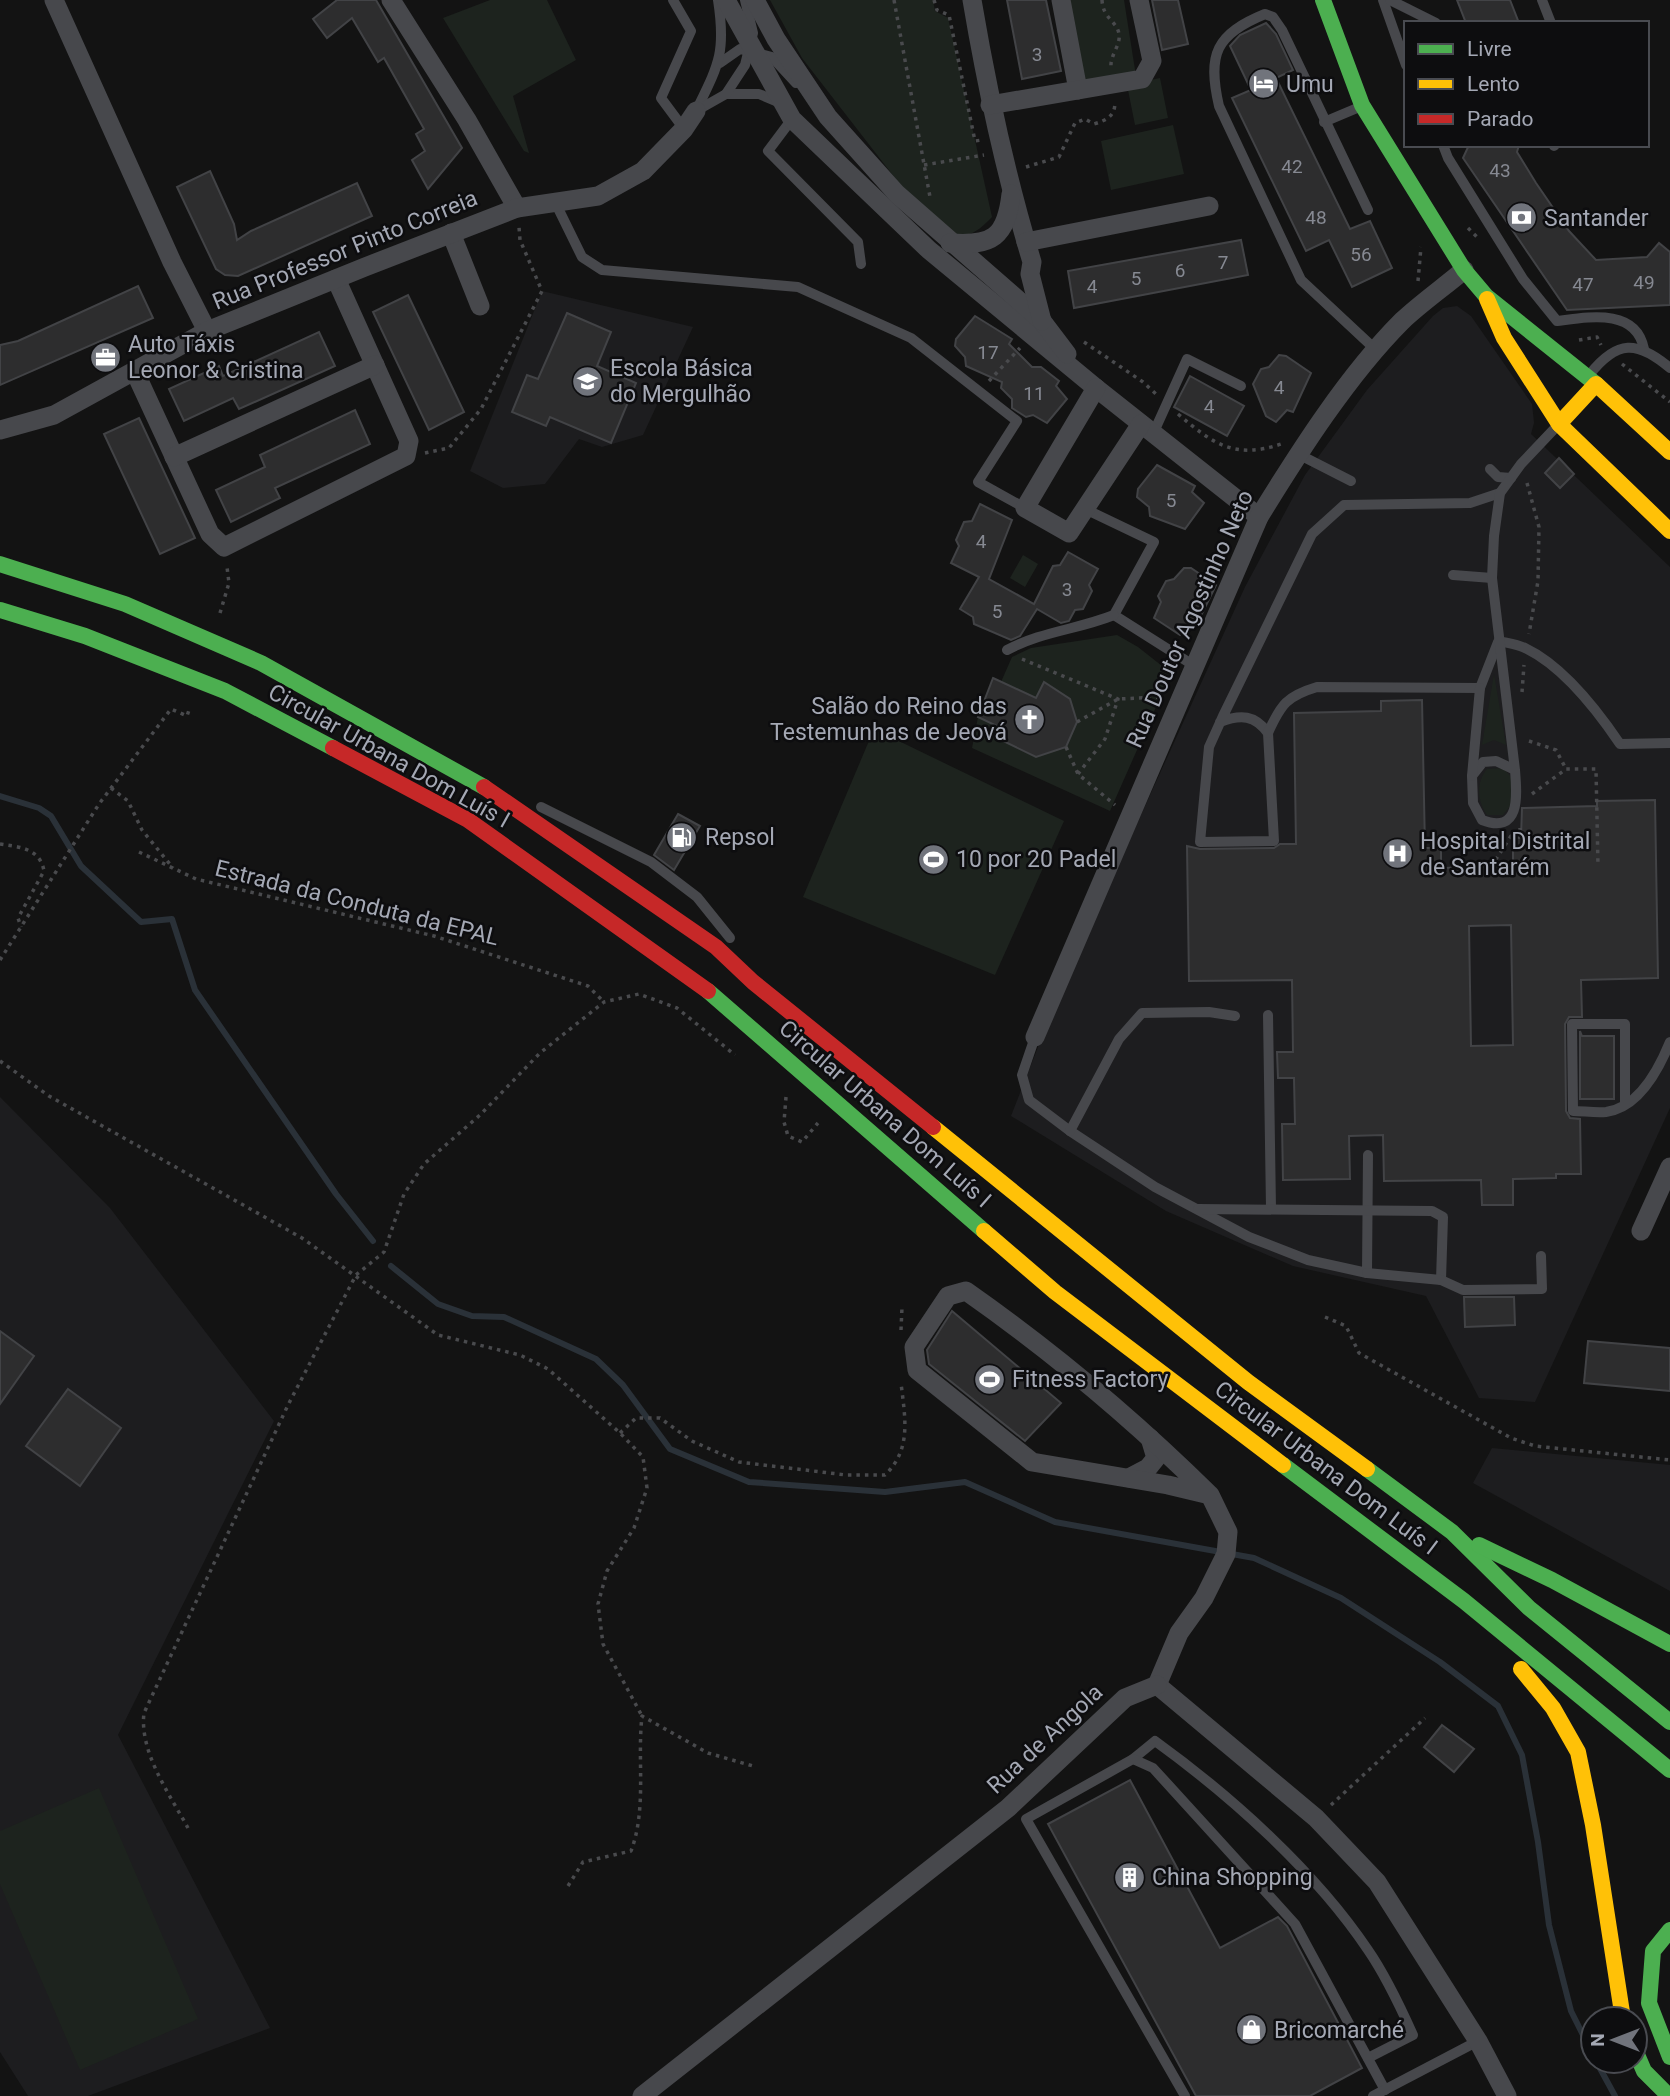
<svg xmlns="http://www.w3.org/2000/svg" width="1670" height="2096" viewBox="0 0 1670 2096" font-family="Roboto,sans-serif">
  <style>
    .built { fill: #1d1d1f }
    .green { fill: #1d231e }
    .lines { fill: none; stroke-linecap: round; stroke-linejoin: round }
    .stream { stroke: #2a3138; stroke-width: 6 }
    .building { fill: #2d2d2e; stroke: #424346; stroke-width: 2; fill-rule: evenodd }
    .path { stroke: #494a4d; stroke-width: 3.5; stroke-dasharray: 3.5 5; stroke-linecap: butt }
    .lane { stroke: #47484c; stroke-width: 10 }
    .street { stroke: #47484c; stroke-width: 19 }
    .fast { stroke: #4caf50; stroke-width: 16 }
    .slow { stroke: #ffc107; stroke-width: 16 }
    .jam { stroke: #c62828; stroke-width: 16 }
    .labels { text-anchor: middle; dominant-baseline: central; stroke-width: 5; stroke-linejoin: round; paint-order: stroke }
    .number-label { font-size: 19px; fill: #868992 }
    .poi-label { font-size: 23px; fill: #a4a8b4; stroke: #0d0d0f; text-anchor: start }
    .street-label { font-size: 23px; fill: #a4a8b4; stroke: #0d0d0f }
  </style>
  <rect width="100%" height="100%" fill="#131313"/>
  <g class="built">
    <polygon points="542,291 693,327 643,435 602,447 579,439 545,484 503,488 470,471"/>
    <polygon points="1457,306 1471,316 1532,404 1534,423 1531,434 1670,567 1670,1108 1535,1402 1479,1398 1426,1296 1293,1266 1166,1211 1011,1116 1056,1001 1245,587 1305,475 1367,390 1433,316 1443,308"/>
    <polygon points="0,1097 110,1208 274,1421 118,1735 270,2028 88,2096 28,2096 0,2052"/>
    <polygon points="1492,1448 1670,1465 1670,1591 1473,1483"/>
  </g>
  <g class="green">
    <polygon points="490,0 547,0 576,60 513,96 529,153 524,151 443,18"/>
    <path d="M 770,0 L 933,0 L 935,11 L 948,18 L 992,217 C 969,241 963,237 933,227 L 802,58 Z"/>
    <polygon points="1070,0 1124,0 1136,76 1085,84"/>
    <polygon points="1160,78 1168,118 1135,125 1127,85"/>
    <polygon points="1173,125 1184,174 1111,190 1101,141"/>
    <polygon points="1023,555 1038,564 1025,587 1010,578"/>
    <polygon points="1117,635 1138,647 1171,673 1110,811 972,748 978,717 999,727 995,737 1035,757 1066,747 1077,722 1070,699 1045,683 1036,698 1001,682 1012,657 1031,648"/>
    <polygon points="1494,674 1506,745 1494,740 1482,745"/>
    <polygon points="874,729 1064,821 995,975 803,897"/>
    <path d="M 1503,768 L 1512,778 L 1511,805 L 1503,815 L 1487,815 C 1477,801 1476,782 1487,769 Z"/>
    <polygon points="99,1788 198,2019 80,2070 0,1884 0,1831"/>
  </g>
  <g class="lines">
    <g class="stream">
      <polyline points="0,796 39,808 51,816 81,866 141,922 172,919 195,990 336,1194 373,1241"/>
      <polyline points="391,1266 438,1304 472,1316 504,1317 596,1359 623,1385 670,1449 749,1482 885,1492 965,1482 1055,1522 1254,1558 1341,1598 1440,1662 1498,1706 1522,1755 1538,1842 1549,1925 1571,2011 1593,2055"/>
      <polyline points="1596,2061 1615,2096"/>
    </g>
  </g>
  <g class="building">
    <polygon points="337,0 376,0 462,148 428,189 412,160 425,151 416,134 424,129 384,58 378,62 352,18 327,38 313,19"/>
    <polygon points="1007,0 1046,0 1061,71 1022,79"/>
    <polygon points="1152,0 1178,0 1188,44 1162,50"/>
    <polygon points="1457,0 1510,0 1519,23 1466,23"/>
    <polygon points="1266,23 1276,34 1293,70 1276,78 1350,229 1370,221 1392,268 1352,287 1329,240 1306,251 1232,98 1251,90 1230,46 1240,35"/>
    <polygon points="1469,145 1519,145 1517,152 1536,183 1569,231 1596,260 1647,257 1659,243 1670,252 1670,305 1567,310 1463,158"/>
    <polygon points="210,171 234,224 237,240 251,231 357,183 372,216 238,276 225,275 216,269 177,187"/>
    <polygon points="1241,240 1248,275 1074,308 1068,271"/>
    <polygon points="138,286 153,318 0,385 0,345 18,341"/>
    <polygon points="408,295 464,412 429,430 373,312"/>
    <polygon points="567,313 611,332 597,366 636,383 611,443 550,417 546,426 512,412 527,375 538,379"/>
    <polygon points="975,316 1012,339 1009,344 1032,367 1041,367 1059,381 1056,386 1067,399 1047,423 1033,415 1026,417 1012,408 1012,399 1001,388 1002,382 966,366 965,357 955,346 956,339"/>
    <polygon points="319,332 335,366 239,409 233,398 184,421 169,389 219,366 223,376"/>
    <polygon points="1279,355 1286,356 1311,373 1293,412 1287,410 1276,422 1266,416 1253,384 1261,369 1269,367"/>
    <polygon points="1190,376 1244,406 1227,436 1174,407"/>
    <polygon points="355,410 370,444 275,488 280,498 231,522 216,490 265,467 260,455"/>
    <polygon points="139,418 195,538 160,554 104,434"/>
    <polygon points="1559,458 1574,474 1560,488 1545,473"/>
    <polygon points="1157,465 1195,486 1192,492 1204,503 1185,529 1150,516 1149,507 1137,497 1138,489"/>
    <polygon points="980,504 1012,520 989,579 1034,604 1053,566 1060,565 1068,552 1098,569 1089,585 1092,591 1083,609 1075,610 1069,621 1061,623 1037,609 1020,636 1011,640 974,624 973,617 960,609 979,577 951,563 959,546 956,540 964,522 972,521"/>
    <polygon points="1184,568 1191,568 1216,585 1197,624 1192,622 1180,635 1154,618 1161,602 1158,596 1166,581 1174,579"/>
    <polygon points="993,678 1036,698 1044,682 1070,699 1077,722 1066,747 1036,757 995,737 999,727 978,717"/>
    <path d="M 1422,700 L 1425,848 L 1441,848 L 1441,868 L 1513,866 L 1513,838 L 1521,838 L 1522,808 L 1597,806 L 1597,801 L 1655,800 L 1658,978 L 1581,980 L 1582,1017 L 1569,1017 L 1565,1024 L 1566,1111 L 1570,1118 L 1580,1119 L 1581,1174 L 1556,1174 L 1556,1178 L 1513,1179 L 1513,1205 L 1482,1205 L 1481,1180 L 1384,1181 L 1383,1135 L 1349,1136 L 1350,1179 L 1283,1180 L 1282,1124 L 1295,1124 L 1294,1078 L 1278,1078 L 1277,1052 L 1293,1052 L 1292,980 L 1189,981 L 1187,846 L 1200,849 L 1274,848 L 1280,844 L 1296,844 L 1294,713 L 1381,711 L 1381,701 ZM 1511,925 L 1513,1045 L 1471,1046 L 1469,926 Z"/>
    <polygon points="678,814 700,826 674,870 654,855"/>
    <polygon points="1580,1031 1582,1036 1614,1036 1614,1099 1580,1099"/>
    <polygon points="1464,1297 1514,1297 1515,1325 1465,1327"/>
    <polygon points="952,1311 1061,1403 1025,1441 929,1364 927,1350"/>
    <polygon points="0,1331 34,1356 0,1404"/>
    <polygon points="1588,1341 1670,1348 1670,1391 1584,1383"/>
    <polygon points="68,1389 121,1428 80,1486 26,1446"/>
    <polygon points="1442,1725 1474,1749 1454,1772 1424,1747"/>
    <polygon points="1130,1780 1220,1948 1278,1917 1287,1926 1362,2068 1310,2096 1196,2096 1048,1824"/>
  </g>
  <g class="lines">
    <g class="path">
      <polyline points="894,0 930,197"/>
      <polyline points="934,0 937,10 949,15 975,141 982,140"/>
      <path d="M 1102,0 C 1103,19 1117,21 1119,34 C 1121,45 1110,55 1111,67"/>
      <polyline points="924,165 984,155"/>
      <path d="M 1026,167 L 1059,157 L 1075,123 L 1085,119 L 1094,124 C 1107,120 1115,116 1115,102"/>
      <polyline points="1468,228 1480,240"/>
      <polyline points="1418,281 1421,247"/>
      <polyline points="1579,340 1597,337 1601,345"/>
      <polyline points="1084,342 1143,382 1157,395"/>
      <polyline points="1622,364 1670,402"/>
      <polyline points="989,381 1020,348"/>
      <path d="M 1178,414 C 1212,443 1234,460 1281,444"/>
      <polyline points="425,453 449,448 481,409 542,291 520,240 519,227"/>
      <polyline points="1527,483 1539,527 1538,581 1529,634"/>
      <polyline points="220,613 229,583 227,567"/>
      <polyline points="1022,659 1118,699 1105,739 1078,774"/>
      <polyline points="1522,692 1524,665"/>
      <polyline points="1077,722 1118,699 1160,697"/>
      <polyline points="1529,741 1556,750 1566,769"/>
      <polyline points="1066,747 1078,774 1115,805"/>
      <polyline points="111,788 128,801 142,830 173,868"/>
      <polyline points="1532,794 1566,769 1596,769 1598,866"/>
      <path d="M 0,844 C 19,847 40,848 44,871 L 18,918 L 21,927"/>
      <polyline points="139,852 196,879 434,936 588,986 604,1002"/>
      <polyline points="1491,867 1511,836 1520,836 1520,828"/>
      <polyline points="0,960 99,804 171,709 187,716 190,707"/>
      <polyline points="0,1061 49,1096 302,1238 438,1335 520,1355 548,1369 620,1433 643,1457 647,1488 634,1528 607,1571 598,1604 603,1644 642,1716"/>
      <polyline points="786,1097 784,1122 788,1136 802,1142 818,1123"/>
      <polyline points="1325,1317 1346,1326 1359,1353 1511,1438 1535,1446 1670,1460"/>
      <polyline points="901,1330 902,1307"/>
      <path d="M 620,1433 L 636,1418 L 660,1418 L 692,1441 L 739,1462 L 846,1475 L 885,1475 C 912,1449 905,1418 901,1383"/>
      <polyline points="1331,1805 1425,1718"/>
      <path d="M 188,1828 C 170,1795 139,1752 144,1713 L 288,1405 L 356,1275 L 384,1252 L 404,1194 L 424,1164 L 480,1115 L 540,1053 L 604,1002 L 639,994 L 677,1008 L 735,1055"/>
      <path d="M 568,1886 L 583,1862 L 631,1851 C 647,1809 637,1760 642,1716 L 708,1753 L 753,1766"/>
    </g>
    <g class="lane">
      <polyline points="673,0 691,31 661,98 684,129"/>
      <polyline points="1383,0 1406,65"/>
      <polyline points="1390,0 1436,23"/>
      <polyline points="1542,0 1551,23"/>
      <polyline points="720,63 740,49 772,57 796,83"/>
      <polyline points="726,94 759,94 780,103"/>
      <path d="M 697,109 C 719,64 726,52 718,0"/>
      <polyline points="696,111 726,94 745,65 753,33 745,0"/>
      <polyline points="792,119 768,151 858,242 861,264"/>
      <polyline points="1324,122 1362,106"/>
      <path d="M 1443,145 L 1448,158 L 1523,279 L 1557,321 C 1589,317 1636,308 1644,349"/>
      <polyline points="1554,146 1555,145"/>
      <polyline points="555,202 582,257 602,270 798,287 911,338 1017,421 978,482 1025,508"/>
      <path d="M 1368,210 L 1282,30 L 1273,17 L 1265,14 C 1216,34 1207,54 1219,106 L 1301,280 L 1376,350"/>
      <path d="M 1590,374 C 1617,340 1637,340 1670,368"/>
      <polyline points="1153,434 1187,359 1241,386"/>
      <polyline points="1298,454 1351,481"/>
      <polyline points="1490,469 1498,477 1511,478"/>
      <polyline points="1085,509 1154,542 1114,615 1193,665"/>
      <polyline points="1453,575 1492,578"/>
      <path d="M 1499,641 C 1507,643 1517,644 1525,648 C 1563,666 1597,710 1620,744 L 1670,743"/>
      <path d="M 1007,650 C 1043,631 1076,630 1114,615"/>
      <path d="M 1220,722 C 1241,714 1255,715 1268,733 L 1274,841 L 1200,842 L 1209,747 L 1223,716 L 1312,534 L 1344,505 L 1470,503 L 1500,493"/>
      <path d="M 1268,733 C 1281,704 1287,696 1317,687 L 1480,688 L 1498,642"/>
      <path d="M 1515,770 L 1496,761 L 1483,762 L 1472,776 L 1473,803 L 1482,820 C 1521,835 1517,795 1515,770 L 1492,578 L 1494,536 L 1500,493 L 1521,464 L 1557,426"/>
      <polyline points="1472,776 1480,688"/>
      <polyline points="541,807 651,862 697,897 730,938"/>
      <polyline points="1268,1015 1271,1208"/>
      <polyline points="1035,1037 1022,1075 1029,1100 1070,1131 1155,1187 1249,1237 1308,1260 1367,1273 1368,1155"/>
      <path d="M 1625,1105 L 1625,1024 L 1572,1024 L 1573,1111 C 1583,1111 1595,1113 1606,1112 C 1639,1108 1659,1069 1670,1042"/>
      <polyline points="1070,1131 1119,1039 1142,1013 1209,1012 1235,1016"/>
      <polyline points="1198,1209 1432,1211 1443,1217 1441,1280"/>
      <polyline points="1367,1273 1441,1280 1463,1290 1542,1289 1541,1256"/>
      <path d="M 1133,1759 L 1155,1741 C 1231,1796 1315,1871 1368,1950 C 1386,1976 1400,2006 1413,2035 L 1368,2058"/>
      <polyline points="1185,2096 1026,1819 1133,1759 1153,1768 1295,1924 1385,2090"/>
      <polyline points="1373,2096 1478,2041"/>
    </g>
    <g class="street">
      <polyline points="54,0 172,262 207,331"/>
      <polyline points="391,0 467,120 517,208"/>
      <polyline points="726,0 792,119 929,250 1096,388 1259,517"/>
      <polyline points="755,0 776,39 828,117 897,194 1042,321 1067,354"/>
      <path d="M 972,0 C 987,89 1006,176 1032,262 L 1030,274 L 1042,321"/>
      <polyline points="1061,0 1078,90"/>
      <polyline points="990,105 1142,79 1152,61 1139,0"/>
      <polyline points="451,233 480,306"/>
      <polyline points="1026,242 1209,206"/>
      <path d="M 950,243 C 992,246 1006,238 1011,194"/>
      <polyline points="135,372 210,534 224,547 406,456 409,441 336,279"/>
      <polyline points="1096,388 1025,508 1069,533 1141,424"/>
      <polyline points="0,430 54,415 207,331 365,267 517,208 598,196 643,171 684,129 696,111"/>
      <polyline points="174,457 375,365"/>
      <path d="M 1035,1037 L 1259,517 C 1299,452 1348,375 1402,321 C 1421,303 1444,287 1464,270"/>
      <polyline points="1641,1231 1670,1167"/>
      <polyline points="1129,1478 1148,1468 1156,1458 1150,1438"/>
      <path d="M 1157,1685 L 1179,1633 L 1204,1598 L 1226,1554 L 1228,1532 L 1210,1495 L 1168,1485 L 1032,1462 L 917,1370 L 914,1347 L 948,1296 L 966,1291 C 1053,1352 1134,1420 1210,1495"/>
      <polyline points="1157,1685 1316,1818 1377,1882 1478,2041 1507,2096"/>
      <polyline points="642,2096 1008,1808 1125,1698 1157,1685"/>
    </g>
    <g class="fast">
      <polyline points="1323,0 1362,105 1464,270 1486,296 1596,384"/>
      <polyline points="0,564 125,604 261,663 484,787"/>
      <polyline points="0,610 85,636 225,691 333,748"/>
      <polyline points="708,991 984,1231"/>
      <polyline points="1283,1465 1464,1601 1670,1770"/>
      <polyline points="1367,1469 1452,1532 1529,1608 1670,1722"/>
      <polyline points="1479,1545 1552,1580 1670,1644"/>
      <polyline points="1670,1930 1653,1951 1649,2003 1670,2057"/>
      <polyline points="1635,2050 1644,2071 1669,2096"/>
    </g>
    <g class="slow">
      <polyline points="1487,299 1504,338 1559,424"/>
      <polyline points="1670,452 1596,384 1559,424 1670,531"/>
      <polyline points="933,1127 1248,1382 1367,1469"/>
      <polyline points="984,1231 1055,1292 1283,1465"/>
      <polyline points="1521,1669 1553,1708 1578,1752 1593,1825 1623,2019"/>
    </g>
    <g class="jam">
      <polyline points="333,748 468,820 708,991"/>
      <polyline points="484,787 716,947 753,982 933,1127"/>
    </g>
  </g>
  <defs>
    <symbol id="hotel-disc" viewBox="-11 -11 22 22"><circle r="9.5" fill="#71747c" stroke="#0d0d0f"/><path d="M-6-4.5h1.5V1H6V5H4.5V3h-9V5H-6ZM-4 0a1.8 1.8 0 1 1 3.6 0ZM.5 0V-2.5h3Q6-2.5 6 0Z" fill="#fff"/></symbol>
    <symbol id="bank-disc" viewBox="-11 -11 22 22"><circle r="9.5" fill="#71747c" stroke="#0d0d0f"/><path d="M-6-4H6V4H-6ZM0-2.3a2.3 2.3 0 1 0 0 4.6a2.3 2.3 0 1 0 0-4.6Z" fill="#fff"/></symbol>
    <symbol id="office-disc" viewBox="-11 -11 22 22"><circle r="9.5" fill="#71747c" stroke="#0d0d0f"/><path d="M-6-3h4V-5.5h4V-3h4V5H-6ZM-1-4.5V-3h2v-1.5ZM-6 0V1H6V0Z" fill="#fff"/></symbol>
    <symbol id="school-disc" viewBox="-11 -11 22 22"><circle r="9.5" fill="#71747c" stroke="#0d0d0f"/><path d="M0-5L7-2L0 1L-7-2ZM-4 1L0 2.5L4 1V4Q0 6-4 4Z" fill="#fff"/></symbol>
    <symbol id="church-disc" viewBox="-11 -11 22 22"><circle r="9.5" fill="#71747c" stroke="#0d0d0f"/><path d="M-1.2-6h2.4v3.5h3.3v2.4h-3.3V6h-2.4V-.1h-3.3v-2.4h3.3Z" fill="#fff"/></symbol>
    <symbol id="fuel-disc" viewBox="-11 -11 22 22"><circle r="9.5" fill="#71747c" stroke="#0d0d0f"/><path d="M-5.5-6h7V0h2V4h1.3V-2.5L3-4.5l.8-.8L6-3V5H2.5V1h-1V6h-7ZM-4.2-4.7v3.2H.2V-4.7Z" fill="#fff"/></symbol>
    <symbol id="hospital-disc" viewBox="-11 -11 22 22"><circle r="9.5" fill="#71747c" stroke="#0d0d0f"/><path d="M-5-5h3v3.5h4V-5h3V5h-3V1.5h-4V5h-3Z" fill="#fff"/></symbol>
    <symbol id="stadium-disc" viewBox="-11 -11 22 22"><circle r="9.5" fill="#71747c" stroke="#0d0d0f"/><path d="M0-5a6.5 5 0 1 0 0 10a6.5 5 0 1 0 0-10ZM-3.5-1.8h7v3.6h-7Z" fill="#fff"/></symbol>
    <symbol id="building-disc" viewBox="-11 -11 22 22"><circle r="9.5" fill="#71747c" stroke="#0d0d0f"/><path d="M-4-6H4V6H1V3H-1V6H-4ZM-2.5-4.3h1.7v1.8h-1.7ZM.8-4.3h1.7v1.8H.8ZM-2.5-1h1.7V.8h-1.7ZM.8-1h1.7V.8H.8Z" fill="#fff"/></symbol>
    <symbol id="shop-disc" viewBox="-11 -11 22 22"><circle r="9.5" fill="#71747c" stroke="#0d0d0f"/><path d="M-5-2.5h2.3a2.7 3.5 0 0 1 5.4 0H5L5.5 6h-11ZM-1.5-2.5h3a1.5 2.3 0 0 0-3 0Z" fill="#fff"/></symbol>
  </defs>
  <g fill-rule="evenodd">
    <use href="#hotel-disc" x="1246" y="66" width="35" height="35"/>
    <use href="#bank-disc" x="1504" y="200" width="35" height="35"/>
    <use href="#office-disc" x="88" y="340" width="35" height="35"/>
    <use href="#school-disc" x="570" y="364" width="35" height="35"/>
    <use href="#church-disc" x="1012" y="702" width="35" height="35"/>
    <use href="#fuel-disc" x="664" y="820" width="35" height="35"/>
    <use href="#hospital-disc" x="1380" y="836" width="35" height="35"/>
    <use href="#stadium-disc" x="916" y="842" width="35" height="35"/>
    <use href="#stadium-disc" x="972" y="1362" width="35" height="35"/>
    <use href="#building-disc" x="1112" y="1860" width="35" height="35"/>
    <use href="#shop-disc" x="1234" y="2012" width="35" height="35"/>
  </g>
  <g class="labels">
    <g class="number-label">
      <text x="1037" y="54">3</text>
      <text x="1292" y="166">42</text>
      <text x="1500" y="170">43</text>
      <text x="1316" y="217">48</text>
      <text x="1361" y="254">56</text>
      <text x="1223" y="262">7</text>
      <text x="1180" y="270">6</text>
      <text x="1136" y="278">5</text>
      <text x="1644" y="282">49</text>
      <text x="1583" y="284">47</text>
      <text x="1092" y="286">4</text>
      <text x="988" y="352">17</text>
      <text x="1279" y="387">4</text>
      <text x="1034" y="393">11</text>
      <text x="1209" y="406">4</text>
      <text x="1171" y="500">5</text>
      <text x="981" y="541">4</text>
      <text x="1067" y="589">3</text>
      <text x="997" y="611">5</text>
    </g>
    <g class="poi-label">
      <text x="1286" y="84">Umu</text>
      <text x="1544" y="218">Santander</text>
      <text x="128" y="344">Auto Táxis<tspan x="128" dy="26">Leonor &amp; Cristina</tspan></text>
      <text x="610" y="368">Escola Básica<tspan x="610" dy="26">do Mergulhão</tspan></text>
      <text x="1007" y="706" text-anchor="end">Salão do Reino das<tspan x="1007" dy="26">Testemunhas de Jeová</tspan></text>
      <text x="705" y="837">Repsol</text>
      <text x="1420" y="841">Hospital Distrital<tspan x="1420" dy="26">de Santarém</tspan></text>
      <text x="956" y="859">10 por 20 Padel</text>
      <text x="1012" y="1379">Fitness Factory</text>
      <text x="1152" y="1877">China Shopping</text>
      <text x="1274" y="2030">Bricomarché</text>
    </g>
    <g class="street-label">
      <text transform="translate(345 250) rotate(-22)">Rua Professor Pinto Correia</text>
      <text transform="translate(1190 619) rotate(-66)">Rua Doutor Agostinho Neto</text>
      <text transform="translate(389 756) rotate(29)">Circular Urbana Dom Luís I</text>
      <text transform="translate(357 903) rotate(14)">Estrada da Conduta da EPAL</text>
      <text transform="translate(885 1114) rotate(41)">Circular Urbana Dom Luís I</text>
      <text transform="translate(1326 1468) rotate(37)">Circular Urbana Dom Luís I</text>
      <text transform="translate(1045 1739) rotate(-43)">Rua de Angola</text>
    </g>
  </g>
  <rect x="1404" y="21" width="245" height="126" fill="#0d0d0f" stroke="#494b51" stroke-width="2"/>
  <rect x="1418" y="44" width="35" height="10" fill="#4caf50" stroke="#494b51" stroke-width="2"/>
  <text x="1467" y="56" font-size="21" fill="#a4a8b4">Livre</text>
  <rect x="1418" y="79" width="35" height="10" fill="#ffc107" stroke="#494b51" stroke-width="2"/>
  <text x="1467" y="91" font-size="21" fill="#a4a8b4">Lento</text>
  <rect x="1418" y="114" width="35" height="10" fill="#c62828" stroke="#494b51" stroke-width="2"/>
  <text x="1467" y="126" font-size="21" fill="#a4a8b4">Parado</text>
  <g transform="translate(1614 2040) rotate(270)"><circle r="33" fill="#0d0d0f" stroke="#494b51" stroke-width="2"/>
  <path d="M0-5L12 26L0 18L-12 26Z" fill="#71747c"/>
  <text y="-10" font-size="19" font-weight="bold" text-anchor="middle" fill="#a4a8b4">N</text>
  </g>
</svg>
